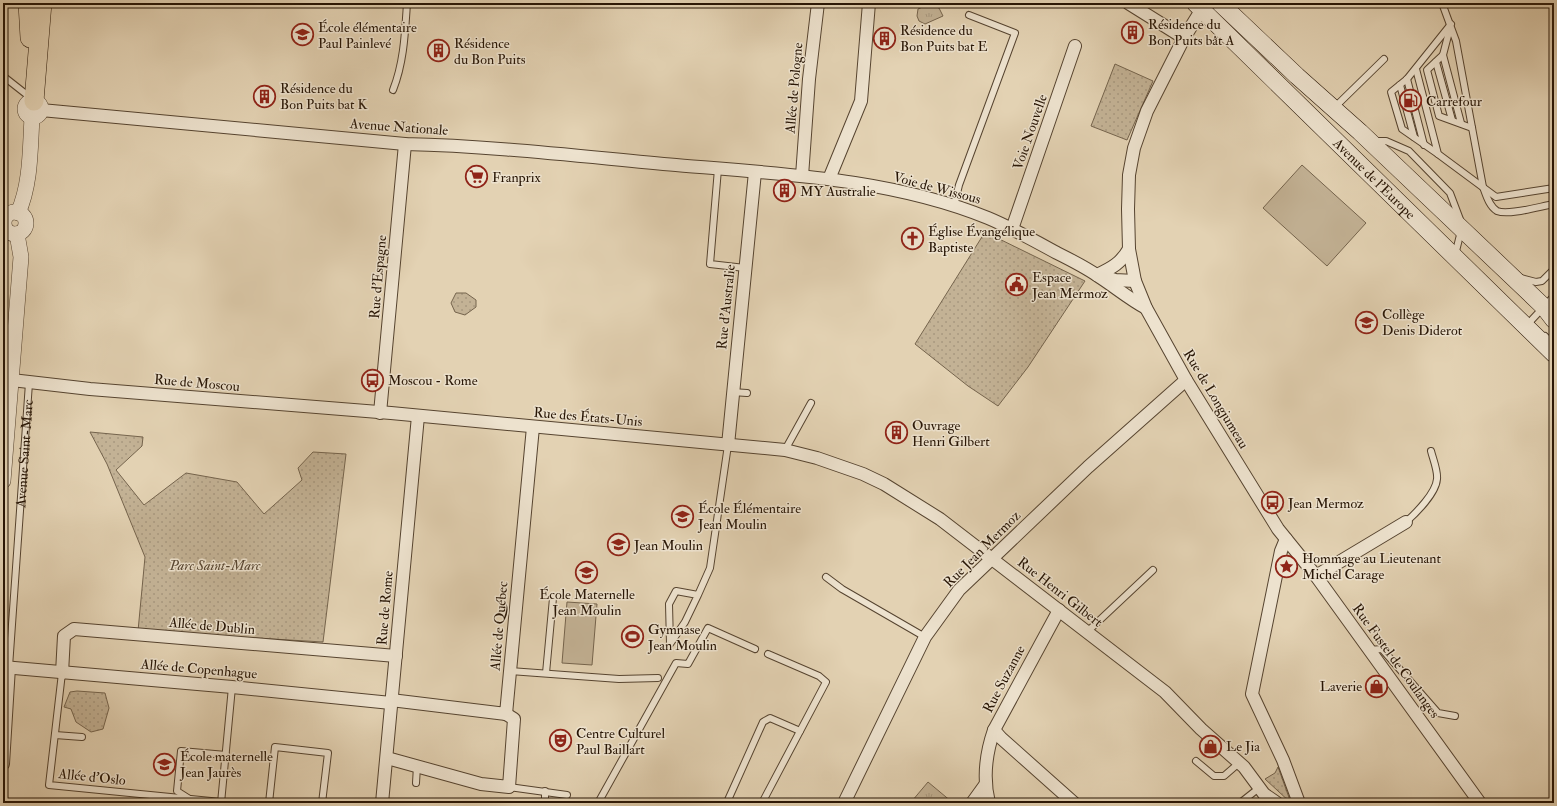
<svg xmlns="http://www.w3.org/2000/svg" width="1557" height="806" viewBox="0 0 1557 806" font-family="'IM FELL Double Pica',serif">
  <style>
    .grass { fill: url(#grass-tufts); stroke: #75644d }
    .park { fill: url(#park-dots); stroke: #75644d }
    .pitch { fill: #c3b295; stroke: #75644d }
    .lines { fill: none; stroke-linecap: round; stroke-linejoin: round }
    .service-casing { stroke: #564430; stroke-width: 8 }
    .minor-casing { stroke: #564430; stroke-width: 14 }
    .tertiary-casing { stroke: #564430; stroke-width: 16 }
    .secondary-casing { stroke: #271505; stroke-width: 18 }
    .primary-casing { stroke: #271505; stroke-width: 20 }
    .service { stroke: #ede2ce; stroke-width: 6 }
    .minor { stroke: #ede2ce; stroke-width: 12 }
    .tertiary { stroke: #ede2ce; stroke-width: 15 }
    .secondary { stroke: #ede2ce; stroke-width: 17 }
    .primary { stroke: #e3d2b3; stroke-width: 19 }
    .labels { text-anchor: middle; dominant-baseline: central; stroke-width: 3; stroke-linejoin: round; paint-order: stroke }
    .poi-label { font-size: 14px; fill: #271505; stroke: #ede2ce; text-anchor: start }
    .street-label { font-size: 14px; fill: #271505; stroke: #ede2ce }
    .park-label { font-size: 14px; font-style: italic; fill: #564430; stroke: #ede2ce }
  </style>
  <defs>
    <pattern id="grass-tufts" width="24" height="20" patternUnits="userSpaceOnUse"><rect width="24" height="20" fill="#c3b295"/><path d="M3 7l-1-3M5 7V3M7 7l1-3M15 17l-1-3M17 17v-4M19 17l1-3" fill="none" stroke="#a8987f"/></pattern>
    <pattern id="park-dots" width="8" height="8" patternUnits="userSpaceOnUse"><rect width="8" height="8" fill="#c3b295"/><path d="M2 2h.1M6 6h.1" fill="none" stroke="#a8987f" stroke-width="1.8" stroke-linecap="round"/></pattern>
  </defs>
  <rect width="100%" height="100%" fill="#e3d2b3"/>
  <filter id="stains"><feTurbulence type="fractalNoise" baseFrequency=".005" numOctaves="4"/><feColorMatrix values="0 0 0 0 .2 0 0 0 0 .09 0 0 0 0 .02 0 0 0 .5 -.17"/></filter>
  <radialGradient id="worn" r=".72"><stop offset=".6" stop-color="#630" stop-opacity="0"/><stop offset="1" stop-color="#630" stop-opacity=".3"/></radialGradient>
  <g class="grass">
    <polygon points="929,4 939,8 943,16 925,24 919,21 917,16 918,9"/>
    <polygon points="928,782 952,802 912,803 912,801"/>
  </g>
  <g class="park">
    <polygon points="1115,64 1153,81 1127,140 1091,126"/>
    <polygon points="985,232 1085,281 1028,367 998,406 968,386 915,344"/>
    <polygon points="456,293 466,293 476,300 476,307 465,315 455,312 451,303"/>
    <polygon points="90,432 143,437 142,446 116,470 144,505 186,473 237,482 264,514 302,480 298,468 313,452 346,454 323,642 138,631 145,557 107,464"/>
    <polygon points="77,691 105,693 109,708 103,729 91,732 76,722 71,709 64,707 70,692"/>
    <polygon points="1278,767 1291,803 1265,779 1275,773"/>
  </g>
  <g class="pitch">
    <polygon points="1302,165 1366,223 1327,266 1263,208"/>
    <polygon points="567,602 597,604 592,665 562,663"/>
  </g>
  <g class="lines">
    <defs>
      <g id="service">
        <path d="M 1442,3 L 1456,41 L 1483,187 C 1486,195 1489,206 1497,211 C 1509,216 1541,206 1554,204"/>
        <polyline points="1450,28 1443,55 1427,70 1439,116 1472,128"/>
        <polyline points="1443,55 1461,123"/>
        <polyline points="1436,62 1452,120"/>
        <polyline points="1416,69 1438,154 1496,197 1554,188"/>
        <polyline points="3,76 31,98"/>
        <polyline points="1407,79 1424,145"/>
        <polyline points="1400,85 1414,137"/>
        <path d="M 393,90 C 404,62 405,33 407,3"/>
        <polyline points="1335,107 1384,59"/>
        <polyline points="1375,141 1386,141 1409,151 1450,193 1461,222"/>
        <polyline points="1438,154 1402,129 1391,92 1407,79 1451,24"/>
        <polyline points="718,169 710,264 745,268"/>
        <polyline points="954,206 959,185 1015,33 969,15"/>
        <polyline points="1455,255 1461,231"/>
        <polyline points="1521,278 1536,282 1542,281 1554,269"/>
        <polyline points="1526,326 1554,296"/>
        <polyline points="1545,336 1549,340 1554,335"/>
        <polyline points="732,392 747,393"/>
        <polyline points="785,450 811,403"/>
        <path d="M 1406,522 C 1416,513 1436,493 1437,479 C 1438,471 1433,459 1431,451"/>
        <polyline points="826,577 842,589 925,637"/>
        <polyline points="698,595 685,622 670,644 669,604 676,591 698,595 710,568 728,445"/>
        <polyline points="1087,632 1153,570"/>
        <polyline points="1369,650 1382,649 1438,713 1455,716"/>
        <path id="s1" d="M 9,667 L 29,383"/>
        <polyline points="510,671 619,679 658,678"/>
        <polyline points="62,673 49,785 221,802"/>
        <polyline points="546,673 553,598"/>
        <polyline points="55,735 82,737"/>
        <polyline points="1196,761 1214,776 1224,776 1239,763"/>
        <polyline points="416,783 417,766"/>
        <polyline points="509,787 567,795"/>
        <polyline points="188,798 177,791 181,751 226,755"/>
        <polyline points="221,803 232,687"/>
        <polyline points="269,803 275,747 328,753 322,803"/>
        <polyline points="545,803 545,791"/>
        <polyline points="598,803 676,663 688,664 708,628 755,649"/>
        <polyline points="729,803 728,800 763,722 770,718 800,731"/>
        <polyline points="762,803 826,682 819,676 768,654"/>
        <polyline points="1240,803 1259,788"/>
      </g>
      <g id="minor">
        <polyline points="1128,3 1184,38"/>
        <polyline points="1202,9 1184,38 1147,111 1134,148 1129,175 1128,209 1129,249 1135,281 1146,308 1186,380 1278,529 1316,576 1480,803"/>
        <path d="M 41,110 L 405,144 C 495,146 586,157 676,165 C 780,174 890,178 988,218 C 1012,228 1035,241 1057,253 C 1071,260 1085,267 1098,276 C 1114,286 1129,299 1146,308"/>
        <polyline points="802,176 809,79 818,3"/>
        <polyline points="829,179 861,101 869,3"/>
        <polyline points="3,223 4,223"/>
        <polyline points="1012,229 1075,46"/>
        <path d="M 1097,275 C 1112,268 1121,263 1129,249"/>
        <polyline points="1103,276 1115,280 1135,281"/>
        <polyline points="3,379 90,389 391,413 785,450 817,458 863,474 884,484 940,519 1165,692 1201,729 1244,767 1264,794 1277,803"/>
        <polyline points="380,413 405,144"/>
        <polyline points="728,445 755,172"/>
        <polyline points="1286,539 1281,551 1252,694 1283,760 1299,803"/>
        <polyline points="1316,576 1406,522"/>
        <polyline points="3,667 232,687 391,703"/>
        <polyline points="62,673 64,636 74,629 396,656"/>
        <polyline points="391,700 506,714 533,427"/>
        <polyline points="994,730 1001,738 1074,803"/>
        <polyline points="387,758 481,784 509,787 514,719 506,714"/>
        <polyline points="3,764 9,667"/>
        <polyline points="382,803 418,416"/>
        <polyline points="844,803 925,637 959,590 1088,467 1186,380"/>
        <polyline points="972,803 985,785"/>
        <path d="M 989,803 C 983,779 986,753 994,730 L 1059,610"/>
      </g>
      <g id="tertiary">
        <circle cx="33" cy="109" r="8"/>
        <circle cx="15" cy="223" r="11"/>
        <path d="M 18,213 C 31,184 30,149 32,118"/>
        <polyline points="3,481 21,257 17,234"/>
      </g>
      <g id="secondary">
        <path id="s2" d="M 1195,3 L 1554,354"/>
        <polyline points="1220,3 1297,76 1360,132 1544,307 1554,320"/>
      </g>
      <g id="primary">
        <polyline points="28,3 30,38"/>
        <polyline points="34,101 42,3"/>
      </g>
    </defs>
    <use href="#service" class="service-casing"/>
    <use href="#minor" class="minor-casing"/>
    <use href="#tertiary" class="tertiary-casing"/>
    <use href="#secondary" class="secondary-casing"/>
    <use href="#primary" class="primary-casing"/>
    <use href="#service" class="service"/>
    <use href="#minor" class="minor"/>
    <use href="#tertiary" class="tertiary"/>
    <use href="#secondary" class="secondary"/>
    <use href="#primary" class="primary"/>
  </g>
  <defs>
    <symbol id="building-ring" viewBox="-11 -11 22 22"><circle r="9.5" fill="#ede2ce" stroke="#8f2418" stroke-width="1.5"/><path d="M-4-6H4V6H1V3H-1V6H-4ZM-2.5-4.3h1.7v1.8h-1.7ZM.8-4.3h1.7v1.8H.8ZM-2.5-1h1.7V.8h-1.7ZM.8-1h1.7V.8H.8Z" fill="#8f2418"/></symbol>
    <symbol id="school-ring" viewBox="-11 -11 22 22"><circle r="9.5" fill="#ede2ce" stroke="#8f2418" stroke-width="1.5"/><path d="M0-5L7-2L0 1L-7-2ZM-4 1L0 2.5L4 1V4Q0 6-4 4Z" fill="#8f2418"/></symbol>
    <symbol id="fuel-ring" viewBox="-11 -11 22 22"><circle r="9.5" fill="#ede2ce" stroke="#8f2418" stroke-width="1.5"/><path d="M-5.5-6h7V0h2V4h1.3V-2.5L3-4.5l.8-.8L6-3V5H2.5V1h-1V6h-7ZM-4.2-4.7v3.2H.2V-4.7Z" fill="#8f2418"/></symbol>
    <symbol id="supermarket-ring" viewBox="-11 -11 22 22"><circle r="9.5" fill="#ede2ce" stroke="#8f2418" stroke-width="1.5"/><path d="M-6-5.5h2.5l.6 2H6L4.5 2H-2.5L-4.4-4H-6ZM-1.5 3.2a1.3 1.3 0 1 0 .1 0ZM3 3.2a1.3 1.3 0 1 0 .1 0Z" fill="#8f2418"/></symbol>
    <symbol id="church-ring" viewBox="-11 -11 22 22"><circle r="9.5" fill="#ede2ce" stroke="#8f2418" stroke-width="1.5"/><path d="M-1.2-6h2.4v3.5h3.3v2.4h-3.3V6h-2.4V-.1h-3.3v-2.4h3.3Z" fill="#8f2418"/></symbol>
    <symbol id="civic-ring" viewBox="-11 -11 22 22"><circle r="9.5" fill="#ede2ce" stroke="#8f2418" stroke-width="1.5"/><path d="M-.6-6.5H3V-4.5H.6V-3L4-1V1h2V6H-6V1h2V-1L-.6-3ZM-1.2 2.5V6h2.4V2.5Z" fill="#8f2418"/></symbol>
    <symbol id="bus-ring" viewBox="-11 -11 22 22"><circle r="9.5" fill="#ede2ce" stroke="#8f2418" stroke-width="1.5"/><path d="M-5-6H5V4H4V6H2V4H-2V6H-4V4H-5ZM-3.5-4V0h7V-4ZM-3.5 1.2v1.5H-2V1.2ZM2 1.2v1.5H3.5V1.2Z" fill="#8f2418"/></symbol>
    <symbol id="sight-ring" viewBox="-11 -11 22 22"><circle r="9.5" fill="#ede2ce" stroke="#8f2418" stroke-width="1.5"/><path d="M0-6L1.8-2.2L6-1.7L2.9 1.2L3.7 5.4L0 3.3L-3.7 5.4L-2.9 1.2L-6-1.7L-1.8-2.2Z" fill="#8f2418"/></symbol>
    <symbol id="stadium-ring" viewBox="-11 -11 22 22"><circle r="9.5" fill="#ede2ce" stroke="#8f2418" stroke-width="1.5"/><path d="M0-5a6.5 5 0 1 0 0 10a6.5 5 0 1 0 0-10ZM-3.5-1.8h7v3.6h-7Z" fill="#8f2418"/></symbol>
    <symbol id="shop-ring" viewBox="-11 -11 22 22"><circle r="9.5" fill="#ede2ce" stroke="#8f2418" stroke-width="1.5"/><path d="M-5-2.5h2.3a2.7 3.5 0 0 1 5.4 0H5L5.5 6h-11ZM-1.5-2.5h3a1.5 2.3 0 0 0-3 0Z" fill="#8f2418"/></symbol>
    <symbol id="theatre-ring" viewBox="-11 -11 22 22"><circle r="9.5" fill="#ede2ce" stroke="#8f2418" stroke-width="1.5"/><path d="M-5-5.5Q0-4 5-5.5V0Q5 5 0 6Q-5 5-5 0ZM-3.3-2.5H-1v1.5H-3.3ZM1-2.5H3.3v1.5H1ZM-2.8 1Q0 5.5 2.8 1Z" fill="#8f2418"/></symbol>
  </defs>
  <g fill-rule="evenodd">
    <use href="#building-ring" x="1120" y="20" width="25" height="25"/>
    <use href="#school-ring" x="290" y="22" width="25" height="25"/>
    <use href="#building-ring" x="872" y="26" width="25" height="25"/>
    <use href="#building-ring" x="426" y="38" width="25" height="25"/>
    <use href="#building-ring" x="252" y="84" width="25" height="25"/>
    <use href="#fuel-ring" x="1398" y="88" width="25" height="25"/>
    <use href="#supermarket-ring" x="464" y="164" width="25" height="25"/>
    <use href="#building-ring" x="772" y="178" width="25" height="25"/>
    <use href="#church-ring" x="900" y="226" width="25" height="25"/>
    <use href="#civic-ring" x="1004" y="272" width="25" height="25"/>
    <use href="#school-ring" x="1354" y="310" width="25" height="25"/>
    <use href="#bus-ring" x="360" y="368" width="25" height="25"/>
    <use href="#building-ring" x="884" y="420" width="25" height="25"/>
    <use href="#bus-ring" x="1260" y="490" width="25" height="25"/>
    <use href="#school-ring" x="670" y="504" width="25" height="25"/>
    <use href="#school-ring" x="606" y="532" width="25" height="25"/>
    <use href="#sight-ring" x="1274" y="554" width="25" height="25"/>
    <use href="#school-ring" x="574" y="560" width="25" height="25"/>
    <use href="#stadium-ring" x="620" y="624" width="25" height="25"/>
    <use href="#shop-ring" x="1364" y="674" width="25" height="25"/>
    <use href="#theatre-ring" x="548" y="728" width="25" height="25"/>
    <use href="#shop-ring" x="1198" y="734" width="25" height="25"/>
    <use href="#school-ring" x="152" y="752" width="25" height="25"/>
  </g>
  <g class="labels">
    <g class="poi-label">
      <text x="1148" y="24">Résidence du<tspan x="1148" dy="16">Bon Puits bât A</tspan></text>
      <text x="318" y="27">École élémentaire<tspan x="318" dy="16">Paul Painlevé</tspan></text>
      <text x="900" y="30">Résidence du<tspan x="900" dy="16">Bon Puits bat E</tspan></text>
      <text x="454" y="43">Résidence<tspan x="454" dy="16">du Bon Puits</tspan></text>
      <text x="280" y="88">Résidence du<tspan x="280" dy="16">Bon Puits bat K</tspan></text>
      <text x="1426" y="101">Carrefour</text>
      <text x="492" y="177">Franprix</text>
      <text x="800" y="191">MY Australie</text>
      <text x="928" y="231">Église Évangélique<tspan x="928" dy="16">Baptiste</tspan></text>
      <text x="1032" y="277">Espace<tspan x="1032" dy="16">Jean Mermoz</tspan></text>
      <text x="1382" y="314">Collège<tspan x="1382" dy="16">Denis Diderot</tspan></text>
      <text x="388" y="380">Moscou - Rome</text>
      <text x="912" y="425">Ouvrage<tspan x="912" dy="16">Henri Gilbert</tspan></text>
      <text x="1288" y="503">Jean Mermoz</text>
      <text x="698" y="508">École Élémentaire<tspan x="698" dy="16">Jean Moulin</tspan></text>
      <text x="634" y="545">Jean Moulin</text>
      <text x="1302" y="558">Hommage au Lieutenant<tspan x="1302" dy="16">Michel Carage</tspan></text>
      <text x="587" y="594" text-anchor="middle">École Maternelle<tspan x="587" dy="16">Jean Moulin</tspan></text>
      <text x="648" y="629">Gymnase<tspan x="648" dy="16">Jean Moulin</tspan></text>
      <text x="1362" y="686" text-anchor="end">Laverie</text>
      <text x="576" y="733">Centre Culturel<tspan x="576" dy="16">Paul Baillart</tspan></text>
      <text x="1226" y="746">Le Jia</text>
      <text x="180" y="756">École maternelle<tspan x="180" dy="16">Jean Jaurès</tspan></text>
    </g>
    <g class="street-label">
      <text transform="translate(794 88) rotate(-85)">Allée de Pologne</text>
      <text transform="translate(399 127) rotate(4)">Avenue Nationale</text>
      <text transform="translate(1030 132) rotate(-71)">Voie Nouvelle</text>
      <text stroke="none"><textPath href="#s2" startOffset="251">Avenue de l'Europe</textPath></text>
      <text transform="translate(937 188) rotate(15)">Voie de Wissous</text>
      <text transform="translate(378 277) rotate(-85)">Rue d'Espagne</text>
      <text transform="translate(726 307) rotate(-84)">Rue d'Australie</text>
      <text transform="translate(197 383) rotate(5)">Rue de Moscou</text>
      <text transform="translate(1216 399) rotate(59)">Rue de Longjumeau</text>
      <text transform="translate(588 417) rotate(5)">Rue des États-Unis</text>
      <text stroke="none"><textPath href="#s1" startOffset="214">Avenue Saint-Marc</textPath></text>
      <text transform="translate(982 549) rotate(-45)">Rue Jean Mermoz</text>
      <text transform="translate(1060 592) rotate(38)">Rue Henri Gilbert</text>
      <text transform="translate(385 608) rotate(-85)">Rue de Rome</text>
      <text transform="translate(212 626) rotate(5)">Allée de Dublin</text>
      <text transform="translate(499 626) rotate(-85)">Allée de Québec</text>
      <text transform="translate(1396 661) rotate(54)">Rue Fustel de Coulanges</text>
      <text transform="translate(199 669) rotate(5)">Allée de Copenhague</text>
      <text transform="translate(1004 679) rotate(-62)">Rue Suzanne</text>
      <text transform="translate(92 777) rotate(6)">Allée d'Oslo</text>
    </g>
    <g class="park-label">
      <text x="215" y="565">Parc Saint-Marc</text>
    </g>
  </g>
  <rect width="1557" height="806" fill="none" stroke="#e3d2b3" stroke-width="16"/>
  <rect x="4" y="4" width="1549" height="798" fill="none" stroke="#271505" stroke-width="2"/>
  <rect x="8" y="8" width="1541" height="790" fill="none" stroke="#271505"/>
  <rect width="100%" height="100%" filter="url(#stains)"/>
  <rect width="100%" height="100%" fill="url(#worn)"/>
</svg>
